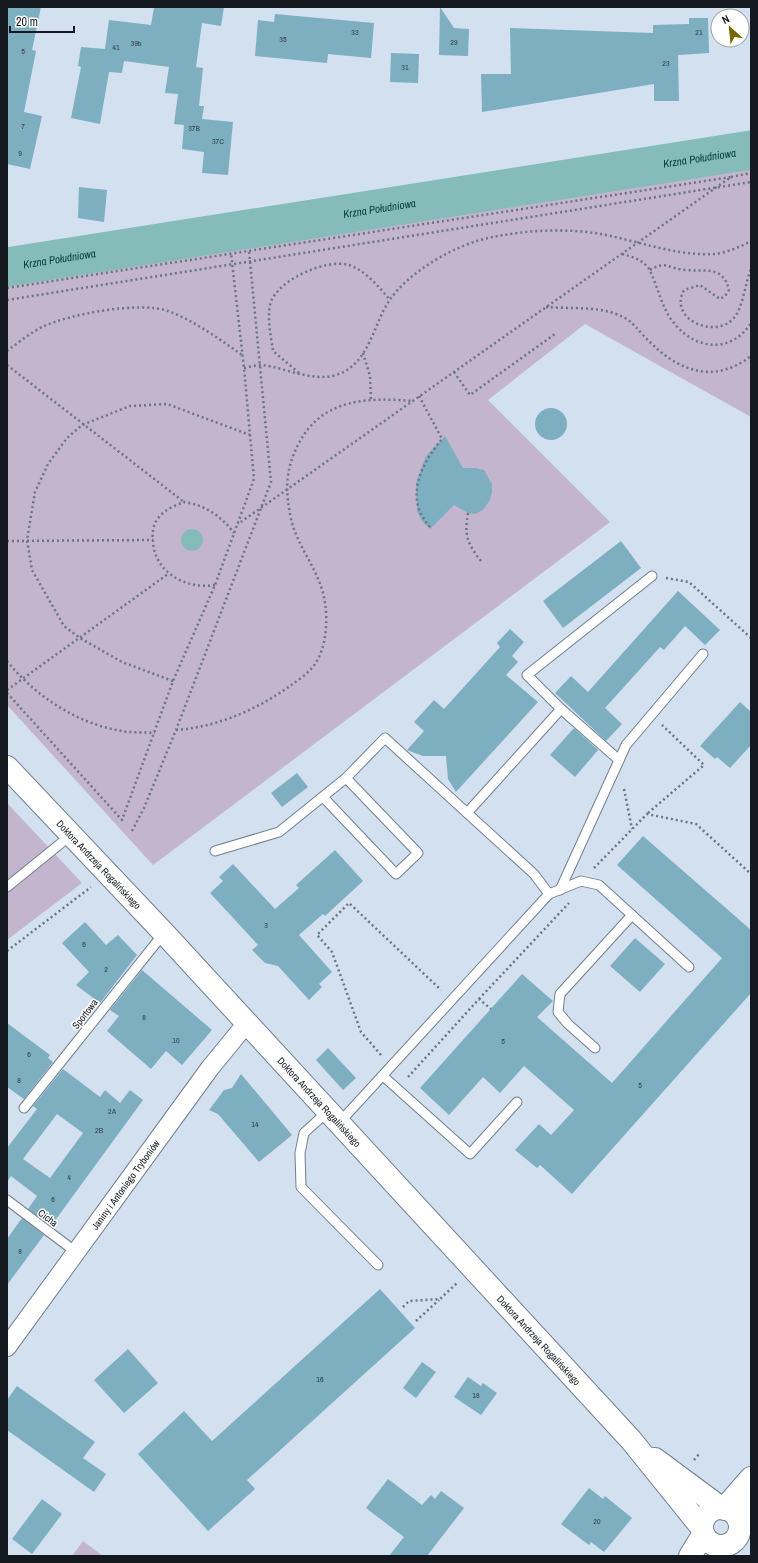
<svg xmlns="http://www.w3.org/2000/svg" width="758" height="1563" viewBox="0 0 758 1563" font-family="'Archivo Narrow',sans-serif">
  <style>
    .green { fill: #c3b5ce }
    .water { fill: #85bbb8 }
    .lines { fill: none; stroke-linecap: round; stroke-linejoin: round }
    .river { stroke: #85bbb8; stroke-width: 39 }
    .building { fill: #7eafc0; fill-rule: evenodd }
    .lane-casing { stroke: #727f8d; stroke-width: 11 }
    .street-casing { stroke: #727f8d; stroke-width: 20 }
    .secondary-casing { stroke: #727f8d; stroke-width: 24 }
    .path { stroke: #6b747f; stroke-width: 2.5; stroke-dasharray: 2 3; stroke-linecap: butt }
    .lane { stroke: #fff; stroke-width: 9 }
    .street { stroke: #fff; stroke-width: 18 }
    .secondary { stroke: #fff; stroke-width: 22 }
    .labels { text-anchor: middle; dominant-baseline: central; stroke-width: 3; stroke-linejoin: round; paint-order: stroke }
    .number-label { font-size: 8px; fill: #2e3e47 }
    .street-label { font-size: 10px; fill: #14191f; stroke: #fff }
    .water-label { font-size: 11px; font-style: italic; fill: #063c3a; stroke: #fff }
  </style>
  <rect width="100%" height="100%" fill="#d2e0f0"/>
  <g class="green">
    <polygon points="751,160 751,417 585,324 488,400 610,522 153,865 7,705 7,284"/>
    <polygon points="7,803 82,883 7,940"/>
    <polygon points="83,1541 103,1556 72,1556"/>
  </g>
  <circle class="water" cx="192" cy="540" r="11"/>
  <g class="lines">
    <path class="river" id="s1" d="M 7,267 L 751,150"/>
  </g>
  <g class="building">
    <polygon points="7,7 41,7 32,50 36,51 24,112 42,116 30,169 7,164"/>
    <polygon points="154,7 224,7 221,26 202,23 196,67 203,68 199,106 204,106 202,119 233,122 228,175 202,173 204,152 182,149 184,125 174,124 178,94 165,93 169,67 124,61 122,73 109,72 100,124 71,118 81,67 78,66 81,47 105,49 109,20 151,25"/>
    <polygon points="440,7 454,28 469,29 468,56 439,55"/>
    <polygon points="275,14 374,23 371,58 328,54 327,63 255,56 258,20 274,22"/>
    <polygon points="689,18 708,18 709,53 678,55 679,101 654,101 654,84 482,112 481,74 511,74 510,28 653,33 653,25 689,24"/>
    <polygon points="391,53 419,54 418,83 390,82"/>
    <polygon points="79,187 107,190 104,222 78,218"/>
    <circle cx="551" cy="424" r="16"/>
    <polygon points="445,436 463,468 476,468 484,470 492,484 492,492 490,500 483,510 475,514 468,513 454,505 430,529 422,521 417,511 416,483 426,456"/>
    <polygon points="621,541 641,568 563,628 543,601"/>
    <polygon points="678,591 720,630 705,645 685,626 664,650 660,647 605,708 622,724 606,741 555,693 571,676 588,692"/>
    <polygon points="510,629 524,642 512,656 518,662 506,675 538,702 456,792 448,779 446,756 423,756 407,750 424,731 414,722 434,700 444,709 500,647 497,643"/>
    <polygon points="740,702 751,712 751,745 730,768 717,757 715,759 700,746"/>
    <polygon points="574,728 598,750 575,777 550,755"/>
    <polygon points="297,773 308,787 282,807 271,793"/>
    <polygon points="643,836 751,930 751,993 572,1194 540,1165 537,1168 515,1150 539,1124 551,1135 574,1110 524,1066 500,1093 483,1077 449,1115 420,1088 522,974 553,1001 537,1017 612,1083 722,958 617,865"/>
    <polygon points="335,850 363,881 325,916 323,914 299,935 332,972 319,984 322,987 309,1000 278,966 265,963 252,950 258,945 210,893 223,881 219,877 233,864 275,909 299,888 296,885"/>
    <polygon points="85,922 106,945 118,935 137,955 100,1003 76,985 89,972 62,943"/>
    <polygon points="635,938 665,964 640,992 610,966"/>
    <polygon points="142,970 212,1030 182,1065 166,1051 151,1069 107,1031 119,1016 110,1010"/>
    <polygon points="7,1023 50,1055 48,1058 53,1062 24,1099 7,1087"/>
    <polygon points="328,1048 356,1078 343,1090 316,1060"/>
    <path d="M 63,1069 L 100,1097 L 105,1090 L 120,1103 L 130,1090 L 143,1100 L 51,1226 L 28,1209 L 37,1196 L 11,1176 L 7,1182 L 7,1148 L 37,1109 L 33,1106 ZM 57,1114 L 83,1133 L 50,1178 L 23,1159 Z"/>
    <polygon points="241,1074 292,1135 259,1162 218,1114 209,1110 224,1090 232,1088"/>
    <polygon points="22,1218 44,1235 7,1285 7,1239"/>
    <polygon points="380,1289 415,1328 247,1480 255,1489 208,1531 138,1454 184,1411 212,1441"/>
    <polygon points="128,1349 158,1383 124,1413 94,1380"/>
    <polygon points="422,1362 436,1372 416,1398 403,1388"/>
    <polygon points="468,1377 481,1386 483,1383 497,1393 481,1415 454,1397"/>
    <polygon points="17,1386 95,1442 83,1458 106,1474 94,1492 7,1430 7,1400"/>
    <polygon points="388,1479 422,1505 431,1495 435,1499 441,1491 464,1508 427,1556 389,1556 404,1537 366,1508"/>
    <polygon points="589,1488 603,1499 605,1496 632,1518 604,1552 591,1542 589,1545 561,1524"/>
    <polygon points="42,1499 62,1514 32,1554 12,1539"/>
  </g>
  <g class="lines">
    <defs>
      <g id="lane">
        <polyline points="561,709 527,675 652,576"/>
        <polyline points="346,778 385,738 534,874 549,894"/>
        <polyline points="467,813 561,709 619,760"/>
        <polyline points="215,851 279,832 346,778 418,853 396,874 323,797"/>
        <polyline points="7,887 71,835"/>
        <polyline points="560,890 626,745 703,654"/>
        <polyline points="595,1048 568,1024 558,1012 560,994 632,915"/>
        <polyline points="383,1076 470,1154 517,1102"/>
        <polyline points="24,1108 164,933"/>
        <polyline points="327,1112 304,1133 300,1153 301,1187 378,1265"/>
        <polyline points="339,1123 549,894 581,881 599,885 689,967"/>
        <polyline points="7,1200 76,1252"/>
      </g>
      <g id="street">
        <path id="s2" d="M 7,1347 L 210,1068 L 246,1024"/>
      </g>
      <g id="secondary">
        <path id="s3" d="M 7,767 L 164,933 L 631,1440 L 702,1528"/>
        <polyline points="655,1459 721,1508"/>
        <circle cx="721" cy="1527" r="19"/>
        <polyline points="724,1509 751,1478"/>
        <polyline points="739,1520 751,1504"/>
        <polyline points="690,1556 703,1535"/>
      </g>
    </defs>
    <use href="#lane" class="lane-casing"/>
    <use href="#street" class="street-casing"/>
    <use href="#secondary" class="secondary-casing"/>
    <g class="path">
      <polyline points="731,177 751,173"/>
      <path d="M 622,254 C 633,257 640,259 648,267 C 658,285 661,308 674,323 C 695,350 731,354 751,323"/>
      <path d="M 650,270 C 666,260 669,269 686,270 C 705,272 723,265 729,290 L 725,296 L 720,299 L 700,285 L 684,290 C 668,319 714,339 733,319 C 743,309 745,283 751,269"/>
      <polyline points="7,288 731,177 238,524"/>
      <polyline points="7,300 751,182"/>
      <path d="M 546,307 C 568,309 595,306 616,314 C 630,319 633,324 642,334 C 661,354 681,371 709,372 C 724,372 740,365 751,356"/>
      <path d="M 7,351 C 18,343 30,333 42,327 C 69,314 140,301 168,311 C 195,321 219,339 242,355"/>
      <polyline points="363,353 370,376 371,400"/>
      <polyline points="7,365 184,502"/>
      <path d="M 244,368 C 250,367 256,365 262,365 C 286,368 312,382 336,375 C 369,365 373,325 389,301 C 409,271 458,243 493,237 C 527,230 566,228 601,234 C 638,241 676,256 714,254 C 726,253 740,247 751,241"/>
      <polyline points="454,372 470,395 555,334"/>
      <path d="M 299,373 L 273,351 C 271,336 267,320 270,305 C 275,281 326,258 349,265 C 366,271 379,287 390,300"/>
      <path d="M 419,396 L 442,439 C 421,464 403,499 431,528"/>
      <path d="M 468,513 C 464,535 467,543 481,561"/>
      <polyline points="7,541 153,540"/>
      <polyline points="666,578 689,582 751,638"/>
      <path d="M 215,585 C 186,590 154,572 153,541 C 152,532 153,523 160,516 C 166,509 176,505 184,502 C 205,505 221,516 234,533"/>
      <path d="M 7,661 C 34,695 77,724 122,731 C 133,733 144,732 155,733"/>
      <polyline points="173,681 122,662 80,638 64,626 32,570 27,540 35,492 48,464 67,438 82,425 130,406 167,404 250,435"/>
      <polyline points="7,690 168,574"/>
      <polyline points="7,693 122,820 173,681 215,585 254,479 244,368 231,253"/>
      <path d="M 176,730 C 217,727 256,710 290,686 C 298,680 309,673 315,664 C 326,648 328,622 325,603 C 321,572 298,549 291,519 C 285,491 285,469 299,443 C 322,399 367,397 412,401"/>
      <polyline points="624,789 632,829"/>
      <polyline points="648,813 704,765 662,725"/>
      <polyline points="132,831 144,808 176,730 271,482 249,251"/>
      <polyline points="594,868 647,814 696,824 751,874"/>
      <polyline points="7,951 91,887"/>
      <polyline points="479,999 569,903"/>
      <polyline points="381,1055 361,1032 332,952 317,935 349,903 441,990"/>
      <polyline points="408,1077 479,999 491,1009"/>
      <polyline points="403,1307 409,1301 440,1299 457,1283"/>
      <polyline points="416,1321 439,1300"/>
      <polyline points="694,1460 700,1453"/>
    </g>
    <use href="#lane" class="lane"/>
    <use href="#street" class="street"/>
    <use href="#secondary" class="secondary"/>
  </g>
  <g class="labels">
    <g class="number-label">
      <text x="355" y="32">33</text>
      <text x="699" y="32">21</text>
      <text x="283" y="39">35</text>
      <text x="454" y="42">29</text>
      <text x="136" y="43">39b</text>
      <text x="116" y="47">41</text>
      <text x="23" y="51">5</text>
      <text x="666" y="63">23</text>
      <text x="405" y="67">31</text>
      <text x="23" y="126">7</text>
      <text x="194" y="128">37B</text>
      <text x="218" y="141">37C</text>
      <text x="20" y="153">9</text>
      <text x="266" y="925">3</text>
      <text x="84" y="944">6</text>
      <text x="106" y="969">2</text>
      <text x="144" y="1017">8</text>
      <text x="176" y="1040">10</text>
      <text x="503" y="1041">5</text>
      <text x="29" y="1054">6</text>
      <text x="19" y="1080">8</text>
      <text x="640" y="1085">5</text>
      <text x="112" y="1111">2A</text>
      <text x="255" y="1124">14</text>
      <text x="99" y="1130">2B</text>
      <text x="69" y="1177">4</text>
      <text x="53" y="1199">6</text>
      <text x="20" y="1251">8</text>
      <text x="320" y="1379">16</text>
      <text x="476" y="1395">18</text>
      <text x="597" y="1521">20</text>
    </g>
    <g class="street-label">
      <text stroke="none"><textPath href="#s3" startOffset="134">Doktora Andrzeja Rogalińskiego</textPath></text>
      <text transform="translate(85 1014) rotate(-52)">Sportowa</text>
      <text stroke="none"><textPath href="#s3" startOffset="458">Doktora Andrzeja Rogalińskiego</textPath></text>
      <text stroke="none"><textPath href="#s2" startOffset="201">Janiny i Antoniego Tryboniów</textPath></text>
      <text transform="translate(48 1218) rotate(37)">Cicha</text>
      <text stroke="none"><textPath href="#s3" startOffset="782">Doktora Andrzeja Rogalińskiego</textPath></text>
    </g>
    <g class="water-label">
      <text stroke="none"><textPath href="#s1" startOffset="701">Krzna Południowa</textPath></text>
      <text stroke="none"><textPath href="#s1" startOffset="377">Krzna Południowa</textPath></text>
      <text stroke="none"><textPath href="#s1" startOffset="53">Krzna Południowa</textPath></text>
    </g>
  </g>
  <rect width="758" height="1563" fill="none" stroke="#14191f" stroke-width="16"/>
  <g transform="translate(730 28) rotate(333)"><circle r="19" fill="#ffffff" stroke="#a1a3a5"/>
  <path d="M0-3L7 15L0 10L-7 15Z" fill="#736800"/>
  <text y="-6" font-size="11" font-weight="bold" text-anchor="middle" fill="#14191f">N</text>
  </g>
  <path d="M10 26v6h64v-6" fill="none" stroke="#14191f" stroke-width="2"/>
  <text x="16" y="26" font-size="12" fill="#14191f" stroke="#ffffff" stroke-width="3" paint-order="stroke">20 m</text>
</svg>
